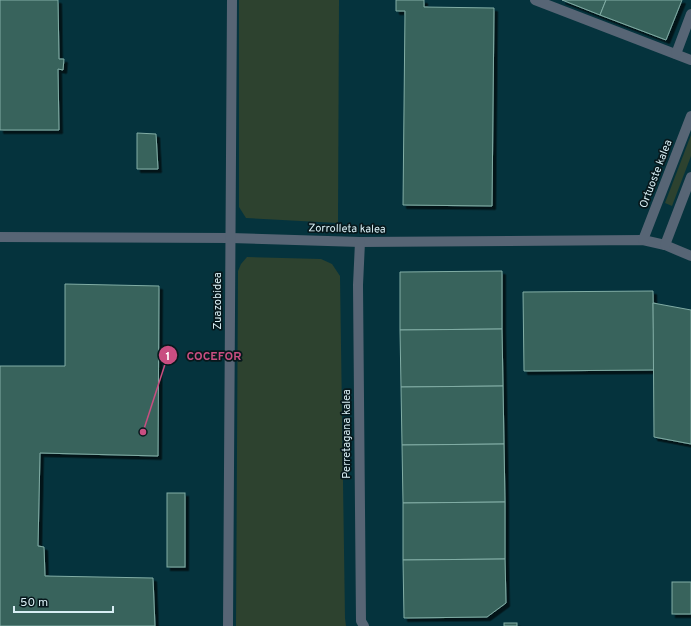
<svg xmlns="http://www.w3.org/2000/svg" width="691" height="626" viewBox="0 0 691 626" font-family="Overpass,sans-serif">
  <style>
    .green { fill: #2d422f }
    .building { fill: #39635c; stroke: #81ada5; filter: url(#shadow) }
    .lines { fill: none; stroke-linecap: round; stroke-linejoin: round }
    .minor { stroke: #576575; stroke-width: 10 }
    .labels { text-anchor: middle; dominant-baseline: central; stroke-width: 3.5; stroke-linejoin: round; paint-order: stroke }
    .street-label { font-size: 11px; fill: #d8eef4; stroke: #07181c }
    .leader { fill: none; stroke: #c84e81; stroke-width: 1.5 }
    .callout-dot { fill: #c84e81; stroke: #07181c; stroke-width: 1.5 }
    .mark-label { font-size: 12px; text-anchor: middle; font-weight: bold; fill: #fff }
    .callout-label { font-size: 12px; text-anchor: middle; font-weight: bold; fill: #c84e81; stroke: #07181c; stroke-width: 3.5; stroke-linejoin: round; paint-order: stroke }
  </style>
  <defs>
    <filter id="shadow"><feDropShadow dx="3.5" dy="3.5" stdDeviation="0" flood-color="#0009"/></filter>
  </defs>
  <rect width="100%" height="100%" fill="#05333d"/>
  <g class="green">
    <polygon points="239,0 339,0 338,223 246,218 239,207"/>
    <polygon points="691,135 691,156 672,206 665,203"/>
    <polygon points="247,257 321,259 332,264 340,276 345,618 346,626 236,626 238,271 241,264"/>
  </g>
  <g class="building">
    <polygon points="0,0 58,0 59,59 64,59 63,70 58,69 59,130 0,130"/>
    <polygon points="396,0 424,0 424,7 494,8 492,206 403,205 405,11 396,11"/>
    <polygon points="562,0 606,0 600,15"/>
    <polygon points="606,0 682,0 666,40 600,15"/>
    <polygon points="137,133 156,134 158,169 137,169"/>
    <polygon points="502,271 502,329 400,330 400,272"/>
    <polygon points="65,284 159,286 158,456 40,453 38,546 44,547 45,576 153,578 155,626 0,626 0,366 65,366"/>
    <polygon points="653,291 654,370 524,371 523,292"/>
    <polygon points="653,303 691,310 691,444 654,437"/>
    <polygon points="502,329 503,386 401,387 400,330"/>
    <polygon points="503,386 504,444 402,445 401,387"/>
    <polygon points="504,444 505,502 403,503 402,445"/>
    <rect x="167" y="493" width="18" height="74"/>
    <polygon points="505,502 505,559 403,560 403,503"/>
    <polygon points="505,559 506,603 487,617 404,618 403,560"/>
    <rect x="672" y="582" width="19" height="32"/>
    <rect x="504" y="623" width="13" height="3"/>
  </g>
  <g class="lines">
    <g class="minor">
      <polyline points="535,0 691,60"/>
      <polyline points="676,54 691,14"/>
      <polyline points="0,237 231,238 360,242 643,240 665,245 691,256"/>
      <polyline points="643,240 691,116"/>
      <polyline points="360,242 358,285 361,621 364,626"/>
      <polyline points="665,245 691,177"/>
      <polyline points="228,626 232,0"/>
    </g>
  </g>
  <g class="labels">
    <g class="street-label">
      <text transform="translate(656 174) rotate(-69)">Ortuoste kalea</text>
      <text transform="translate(347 229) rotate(1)">Zorrolleta kalea</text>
      <text transform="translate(218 301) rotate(-90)">Zuazobidea</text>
      <text transform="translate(347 434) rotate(-90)">Perretagana kalea</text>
    </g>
  </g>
  <path class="leader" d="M143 432L168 355"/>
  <g class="callout-dot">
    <circle cx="143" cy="432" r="4"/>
    <circle cx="168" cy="355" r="10"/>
  </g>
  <g class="mark-label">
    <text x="168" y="360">1</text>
  </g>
  <g class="callout-label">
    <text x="214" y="360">COCEFOR</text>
  </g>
  <path d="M14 606v6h99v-6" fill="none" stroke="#d8eef4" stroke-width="2"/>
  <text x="20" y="606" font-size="12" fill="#d8eef4" stroke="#07181c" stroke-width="3" paint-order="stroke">50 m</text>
</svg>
